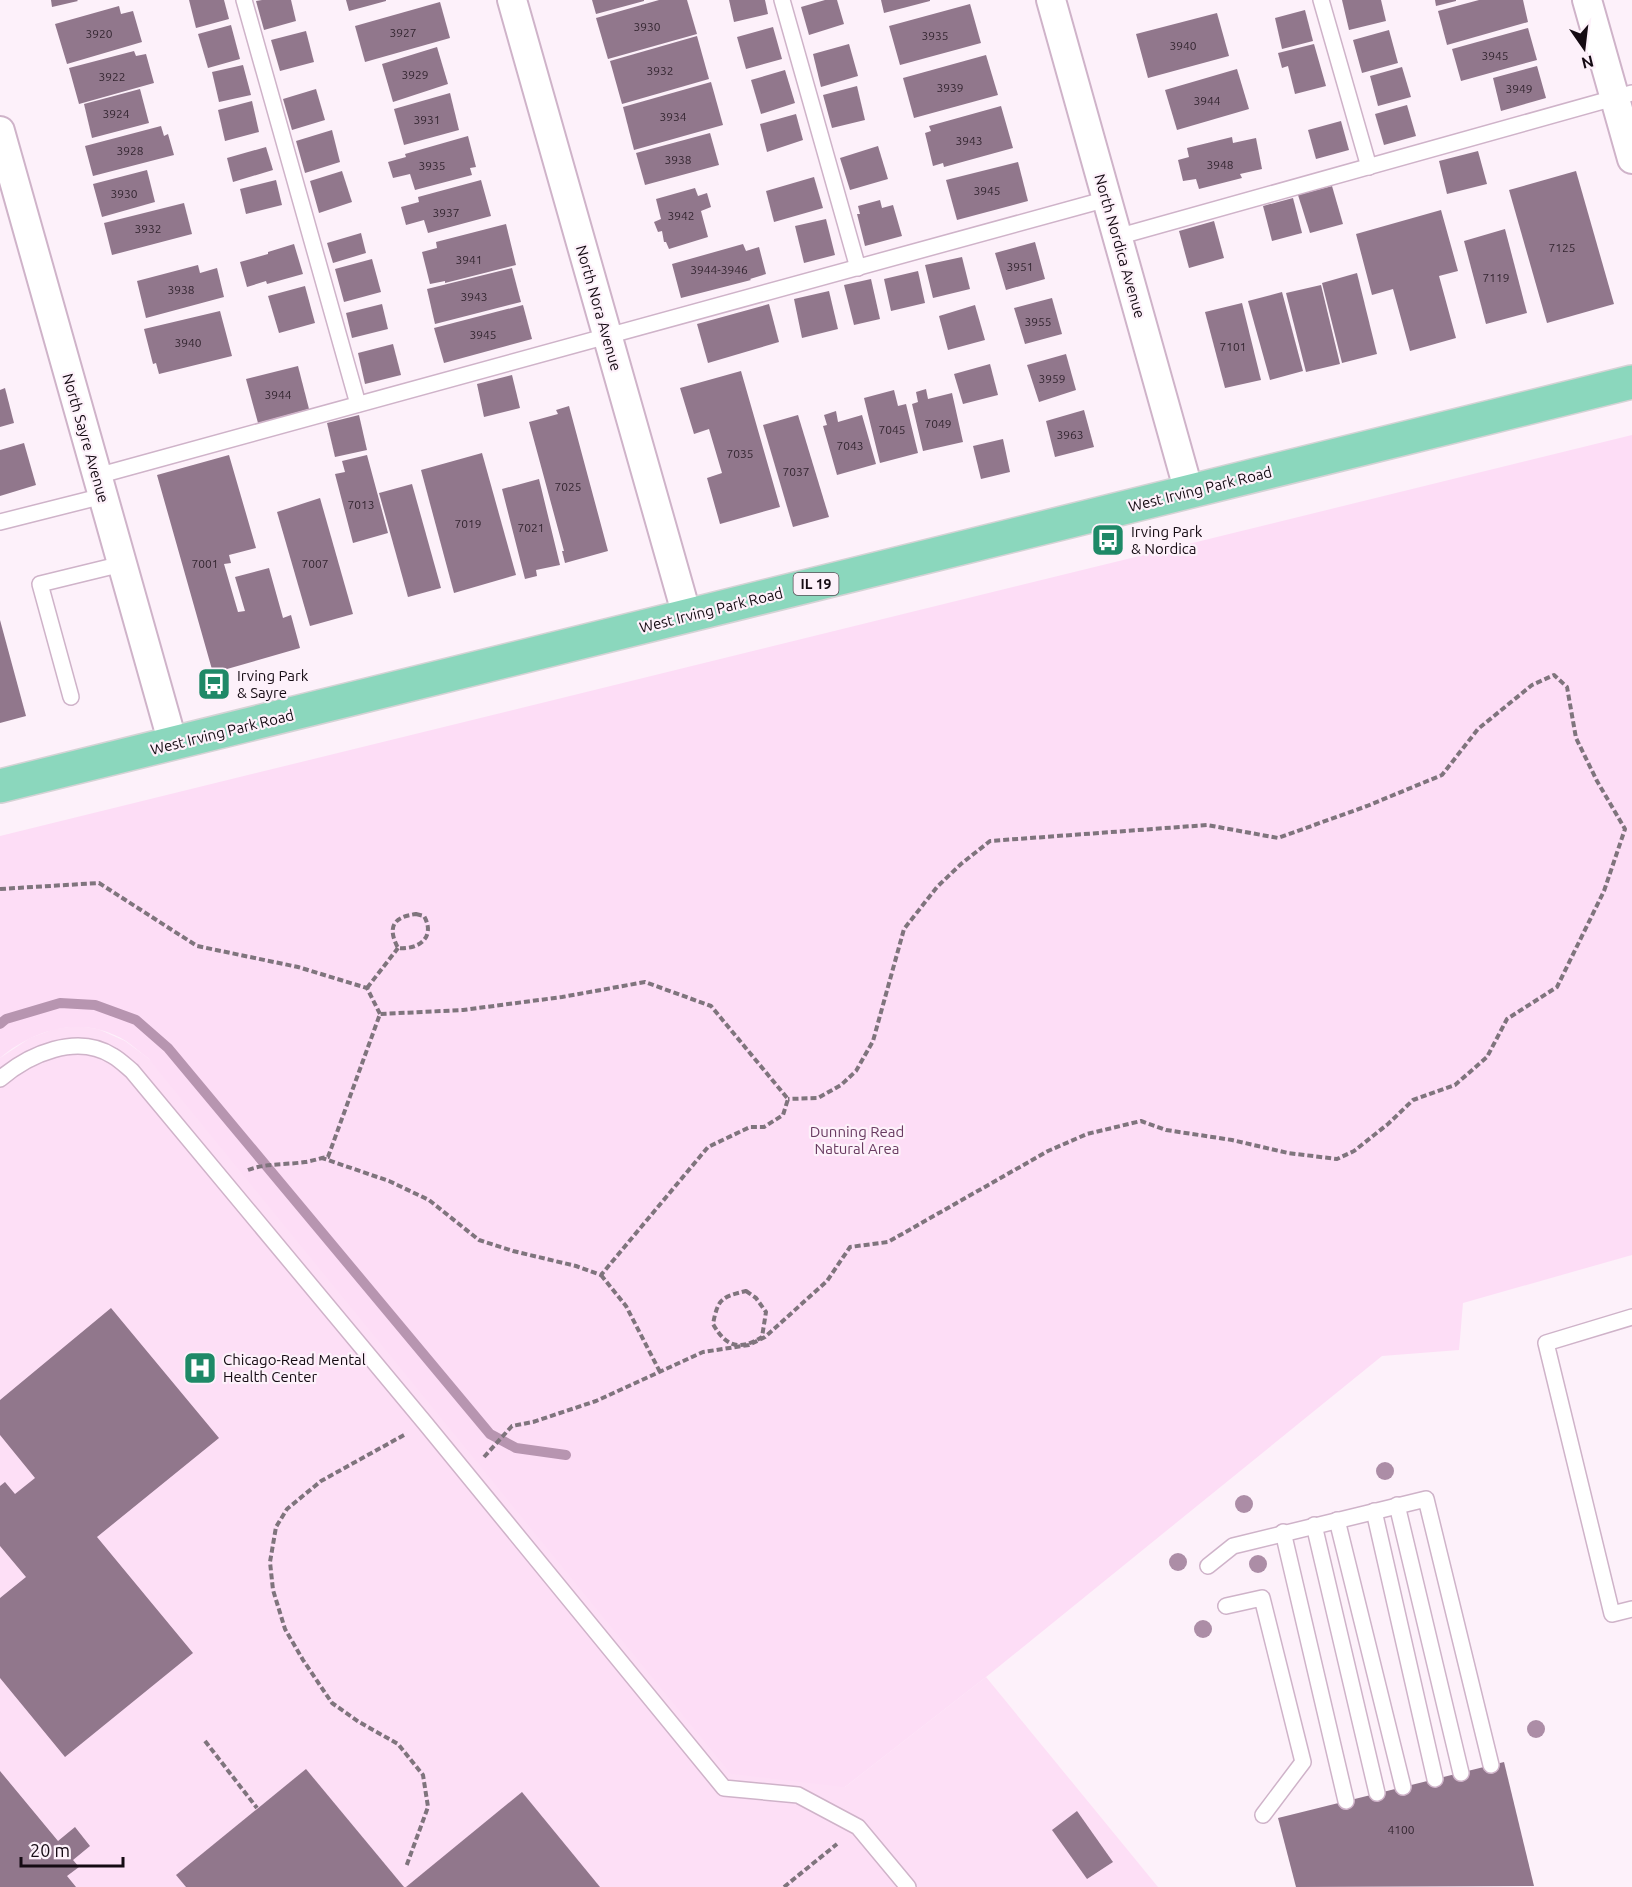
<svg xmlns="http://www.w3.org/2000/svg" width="1632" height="1887" viewBox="0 0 1632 1887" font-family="Ubuntu,sans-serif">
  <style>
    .built { fill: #fddff6 }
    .green { fill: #fdddf6 }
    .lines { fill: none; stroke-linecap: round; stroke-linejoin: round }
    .stream { stroke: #b795b0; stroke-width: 10 }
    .building { fill: #91778c }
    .service-casing { stroke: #cfb3c9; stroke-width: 18 }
    .minor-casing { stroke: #cfb3c9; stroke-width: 32 }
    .primary-casing { stroke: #d5d3d5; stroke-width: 36 }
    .path { stroke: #7f747d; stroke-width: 4; stroke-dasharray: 6 3; stroke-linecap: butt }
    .service { stroke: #fff; stroke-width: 15 }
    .minor { stroke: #fff; stroke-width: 28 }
    .primary { stroke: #8bd7bd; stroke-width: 33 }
    .tree { fill: #ac8da6 }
    .labels { text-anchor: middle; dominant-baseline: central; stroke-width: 4.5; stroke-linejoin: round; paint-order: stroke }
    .number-label { font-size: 12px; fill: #342631 }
    .shield { fill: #fdf1fa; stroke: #5b5058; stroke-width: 1.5 }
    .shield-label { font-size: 14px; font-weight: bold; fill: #150b13 }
    .street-label { font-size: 15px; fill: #150b13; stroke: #fdf1fa }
    .poi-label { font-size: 15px; fill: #150b13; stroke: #fdf1fa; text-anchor: start }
    .park-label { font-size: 15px; fill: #693b61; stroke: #fdf1fa }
  </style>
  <rect width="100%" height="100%" fill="#fdf1fa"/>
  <polygon class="built" points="77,1026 98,1029 125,1041 148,1058 845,1787 986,1677 1158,1887 0,1887 0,1058 30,1038 54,1029"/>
  <path class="green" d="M 1632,435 L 1632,1255 L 1463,1303 L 1459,1350 L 1382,1356 L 986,1677 L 845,1787 L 731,1774 L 148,1058 C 141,1053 133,1046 126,1041 C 83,1015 36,1028 0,1058 L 0,836 Z"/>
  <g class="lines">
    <polyline class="stream" points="0,1024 6,1019 60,1003 95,1005 136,1020 168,1048 490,1434 516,1448 566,1455"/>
  </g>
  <g class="building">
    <polygon points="51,0 77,0 78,1 52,7"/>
    <polygon points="189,0 224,0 229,19 196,28"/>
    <polygon points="262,0 291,0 296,21 264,30 256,1"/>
    <polygon points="346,0 386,0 386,1 349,11"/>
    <polygon points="592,0 644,0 644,1 596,14"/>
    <polygon points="659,0 687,0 697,34 608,59 596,18"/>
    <polygon points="729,0 765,0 768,14 734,22"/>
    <polygon points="825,0 837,0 844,24 809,35 801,7"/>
    <polygon points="881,0 930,0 930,1 884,13"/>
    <polygon points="1342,0 1381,0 1386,21 1349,30"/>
    <polygon points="1435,0 1456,0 1456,1 1436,6"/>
    <polygon points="1479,0 1523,0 1528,22 1447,45 1438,11"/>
    <polygon points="440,2 450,38 365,62 355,26"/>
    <polygon points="970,4 981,43 900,65 889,26"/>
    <polygon points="119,6 121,14 133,11 142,42 67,64 55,24"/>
    <polygon points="1305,10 1313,41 1282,49 1275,18"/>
    <polygon points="1217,13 1229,56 1148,78 1136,34"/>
    <polygon points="231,25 240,59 208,68 198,34"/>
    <polygon points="773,27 782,59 746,69 737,37"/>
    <polygon points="1528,28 1537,60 1461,81 1452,49"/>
    <polygon points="1389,30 1398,63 1362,73 1353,40"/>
    <polygon points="306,31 314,62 280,71 271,40"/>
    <polygon points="697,36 709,79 622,104 610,61"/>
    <polygon points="849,44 858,76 821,87 813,54"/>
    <polygon points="1314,44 1326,86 1295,94 1288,66 1282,68 1278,53"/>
    <polygon points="437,47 448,84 393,102 382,64"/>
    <polygon points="134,51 136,56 146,54 154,83 79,104 69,68"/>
    <polygon points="986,55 998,95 914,118 903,78"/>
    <polygon points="243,65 251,95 219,102 212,72"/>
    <polygon points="1537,66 1546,98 1501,111 1493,78"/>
    <polygon points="1402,67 1411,97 1378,106 1370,76"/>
    <polygon points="1237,69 1249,109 1177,130 1165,90"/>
    <polygon points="785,70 795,103 761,114 751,80"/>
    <polygon points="711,82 723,125 634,150 623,107"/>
    <polygon points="857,86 865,120 832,128 823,95"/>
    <polygon points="140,89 149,123 92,138 84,104"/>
    <polygon points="316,89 325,120 292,130 283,99"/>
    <polygon points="450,93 459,130 404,145 394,109"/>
    <polygon points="252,101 259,132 225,141 218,110"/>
    <polygon points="1407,105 1416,136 1384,145 1375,114"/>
    <polygon points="1001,106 1013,148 944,167 943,163 933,166 925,133 931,131 929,126"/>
    <polygon points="796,114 803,140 767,152 760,124"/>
    <polygon points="1341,121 1349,150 1316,159 1308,130"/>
    <polygon points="161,126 164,136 168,134 174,155 93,176 85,146"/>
    <polygon points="332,130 340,162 305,173 296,141"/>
    <polygon points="710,133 719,165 645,185 636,153"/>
    <polygon points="468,136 476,167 470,168 472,175 415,190 410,174 393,178 388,162 406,157 405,154"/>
    <polygon points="1232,137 1233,143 1256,138 1262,169 1240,174 1242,178 1199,189 1196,179 1183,181 1178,160 1189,157 1187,148"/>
    <polygon points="878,146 888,179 850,190 840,158"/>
    <polygon points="266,147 273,170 233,182 227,158"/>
    <polygon points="1478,151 1487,184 1447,194 1439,161"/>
    <polygon points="1018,162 1028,201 957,220 946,180"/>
    <polygon points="147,170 155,202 102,217 93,184"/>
    <polygon points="342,171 352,202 319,213 310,181"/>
    <polygon points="1576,171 1614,304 1547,323 1509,190"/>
    <polygon points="814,177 823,208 774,222 766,191"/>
    <polygon points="276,180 282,205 246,214 240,189"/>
    <polygon points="481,180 491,216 428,233 424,220 406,225 401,207 419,202 418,197"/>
    <polygon points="1332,186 1343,224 1310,233 1298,195"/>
    <polygon points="695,188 698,196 707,193 711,207 701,211 708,237 669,249 666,242 664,242 662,231 658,232 654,222 661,219 656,199"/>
    <polygon points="1293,198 1302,233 1272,241 1263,206"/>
    <polygon points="880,200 882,208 893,205 902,236 865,246 857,214 860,214 858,206"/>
    <polygon points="184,203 192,234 112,255 104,223"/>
    <polygon points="1441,210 1458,271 1439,276 1456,338 1410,351 1393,289 1372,295 1356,234"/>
    <polygon points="826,219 835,255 804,263 795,226"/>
    <polygon points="1214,221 1224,258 1189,268 1179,231"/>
    <polygon points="506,224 516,265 445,283 445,281 430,284 422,252 437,248 436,242"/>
    <polygon points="1505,229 1527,313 1486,324 1464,241"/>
    <polygon points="361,233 366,253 333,263 327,243"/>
    <polygon points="1035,242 1045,279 1006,290 995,253"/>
    <polygon points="294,244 303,274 267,284 266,281 247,287 240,262 268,254 268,252"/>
    <polygon points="743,244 746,251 759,247 766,274 750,279 751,280 681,298 672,264"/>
    <polygon points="962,257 970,289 933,298 925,265"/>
    <polygon points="372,259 381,292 344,302 335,269"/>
    <polygon points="198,265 200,273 217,268 224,297 146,318 137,281"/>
    <polygon points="512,268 521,302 435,324 427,289"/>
    <polygon points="918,271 925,303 891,311 884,279"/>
    <polygon points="1357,273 1377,354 1342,363 1322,283"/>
    <polygon points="871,279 880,319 854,325 844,285"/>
    <polygon points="1321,285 1340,364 1306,372 1286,293"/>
    <polygon points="305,286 315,323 279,333 268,296"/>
    <polygon points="829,291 838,329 802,338 794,299"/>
    <polygon points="1282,292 1303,371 1270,380 1248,301"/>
    <polygon points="1052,298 1062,334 1025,344 1014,308"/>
    <polygon points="1242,303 1261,380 1225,388 1205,312"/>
    <polygon points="382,304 388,329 352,338 346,313"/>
    <polygon points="769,304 779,342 708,363 697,324"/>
    <polygon points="523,305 532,339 444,363 434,328"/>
    <polygon points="975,305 985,340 948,350 939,316"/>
    <polygon points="220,311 232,356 159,374 156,363 153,364 144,329"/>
    <polygon points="393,344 401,375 365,384 358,353"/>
    <polygon points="1066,354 1076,390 1039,402 1027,365"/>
    <polygon points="990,364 998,395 963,404 954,374"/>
    <polygon points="298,366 309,409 258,423 246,379"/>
    <polygon points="741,371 780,507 720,524 707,478 722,473 709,429 694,434 680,388"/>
    <polygon points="512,375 520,408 484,417 477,384"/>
    <polygon points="5,388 14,423 0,427 0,390"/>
    <polygon points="926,389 928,399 952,393 963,442 923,451 912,404 918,402 916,392"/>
    <polygon points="894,390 898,406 906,404 918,453 880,463 864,398"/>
    <polygon points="569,406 608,551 565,563 562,551 564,551 529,422 558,414 556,410"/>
    <polygon points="1084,410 1094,447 1055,457 1046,421"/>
    <polygon points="836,411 838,422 862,415 876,464 837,475 823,426 827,425 824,415"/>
    <polygon points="359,415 367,450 335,457 327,423"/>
    <polygon points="798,415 829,517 793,527 763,425"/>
    <polygon points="1003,439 1010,472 981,479 973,446"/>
    <polygon points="24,443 36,485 0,496 0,450"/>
    <polygon points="482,453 516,575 454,593 421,470"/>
    <polygon points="229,455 256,548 229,555 231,563 224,564 238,612 245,611 235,577 269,568 283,618 291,615 300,648 213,673 157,475"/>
    <polygon points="367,455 388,533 353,543 335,474 345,472 342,461"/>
    <polygon points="539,479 560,565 536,570 537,576 525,579 502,489"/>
    <polygon points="412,484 441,588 408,597 379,493"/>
    <polygon points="320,498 353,614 310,626 277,512"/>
    <polygon points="0,620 26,716 0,723"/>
    <polygon points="111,1308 219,1438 97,1537 193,1653 65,1757 0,1678 0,1598 26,1577 0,1546 0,1486 5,1482 15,1494 35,1478 0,1435 0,1400"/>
    <polygon points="1504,1762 1534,1886 1296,1887 1278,1818"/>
    <polygon points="306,1769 404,1887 186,1887 176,1875"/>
    <polygon points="0,1771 58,1841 75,1827 90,1846 73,1860 79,1867 67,1876 76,1887 0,1887"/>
    <polygon points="522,1792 600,1887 406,1887"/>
    <polygon points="1077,1811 1113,1862 1087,1879 1052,1830"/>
  </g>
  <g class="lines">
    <defs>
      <g id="service">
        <polyline points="244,0 358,404"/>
        <polyline points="782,0 858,268"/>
        <polyline points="1321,0 1369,167"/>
        <polyline points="1117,237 1632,93"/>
        <polyline points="97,476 1107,199"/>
        <polyline points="0,522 103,496"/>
        <polyline points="71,697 40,584 122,564"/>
        <path d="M 0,1079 C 29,1054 77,1033 113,1056 C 120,1060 126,1066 132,1071 L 425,1423 L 724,1788 L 798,1795 L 858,1827 L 908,1887"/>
        <polyline points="1632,1317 1546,1343 1612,1614 1632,1609"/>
        <polyline points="1397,1505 1461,1773"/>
        <polyline points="1374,1511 1435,1779"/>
        <polyline points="1337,1520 1403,1787"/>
        <polyline points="1314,1525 1377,1793"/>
        <polyline points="1283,1532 1346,1801"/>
        <polyline points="1208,1566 1233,1546 1426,1499 1491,1765"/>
        <polyline points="1226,1606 1262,1598 1303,1762 1263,1815"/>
      </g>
      <g id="minor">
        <polyline points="512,0 687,616"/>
        <polyline points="1051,0 1189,492"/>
        <polyline points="1587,0 1632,159"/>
        <polyline points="0,131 173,744"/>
      </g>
      <polyline id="primary" points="0,786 1632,382"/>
    </defs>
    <use href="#service" class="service-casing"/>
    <use href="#minor" class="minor-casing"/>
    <use href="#primary" class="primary-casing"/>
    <g class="path">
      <polyline points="0,889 99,883 197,946 298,967 367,988 380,1014"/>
      <path d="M 416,914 L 424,916 C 436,937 419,950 398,948 C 387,927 393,917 416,914 Z"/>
      <polyline points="367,988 398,948"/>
      <path d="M 248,1170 C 266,1163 286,1165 305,1162 C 313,1161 320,1158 328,1157 L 380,1014 L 463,1010 L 562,997 L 645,982 L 711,1006 L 788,1099 L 783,1115 L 764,1127 L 750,1127 L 708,1147 L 601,1275 L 576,1266 L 513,1251 L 479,1240 L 429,1200 L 389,1181 L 322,1158"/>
      <polyline points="601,1275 626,1306 660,1372"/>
      <path d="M 746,1291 L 756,1298 L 766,1312 L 762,1337 C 739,1351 726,1347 713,1324 C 718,1298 722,1297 746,1291 Z"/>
      <polyline points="404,1435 321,1481 287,1509 276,1527 270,1562 273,1590 285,1629 303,1660 332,1703 359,1722 398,1744 423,1775 428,1807 406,1867"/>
      <polyline points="484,1457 512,1426 533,1422 596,1401 703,1352 749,1345 765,1337 827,1281 850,1247 888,1242 1048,1151 1087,1134 1141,1121 1166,1130 1232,1140 1288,1153 1337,1159 1354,1151 1388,1124 1413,1100 1455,1085 1487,1057 1507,1019 1557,987 1604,891 1625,829 1597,781 1576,738 1567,687 1554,675 1532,685 1478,729 1442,775 1367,806 1278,838 1207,825 990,841 961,864 937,887 904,929 873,1041 856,1071 841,1085 818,1098 788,1099"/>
      <polyline points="205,1741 257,1808"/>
      <polyline points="784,1887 837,1844"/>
    </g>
    <use href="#service" class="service"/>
    <use href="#minor" class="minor"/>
    <use href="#primary" class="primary"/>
  </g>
  <g class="tree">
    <circle cx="1385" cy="1471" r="9"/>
    <circle cx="1244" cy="1504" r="9"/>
    <circle cx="1178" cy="1562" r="9"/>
    <circle cx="1258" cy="1564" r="9"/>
    <circle cx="1203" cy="1629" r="9"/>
    <circle cx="1536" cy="1729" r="9"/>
  </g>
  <defs>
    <symbol id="bus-square" viewBox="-11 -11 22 22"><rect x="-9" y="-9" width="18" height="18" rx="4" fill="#1e8967" stroke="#fdf1fa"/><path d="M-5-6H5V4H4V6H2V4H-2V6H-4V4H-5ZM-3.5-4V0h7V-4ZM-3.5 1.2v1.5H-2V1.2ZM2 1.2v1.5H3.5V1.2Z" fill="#fff"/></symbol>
    <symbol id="hospital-square" viewBox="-11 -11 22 22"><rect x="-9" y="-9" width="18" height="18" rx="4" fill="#1e8967" stroke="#fdf1fa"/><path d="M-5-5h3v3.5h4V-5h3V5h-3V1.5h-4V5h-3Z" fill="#fff"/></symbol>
  </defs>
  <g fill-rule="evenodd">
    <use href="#bus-square" x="1089" y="521" width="38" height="38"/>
    <use href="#bus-square" x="195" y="665" width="38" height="38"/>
    <use href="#hospital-square" x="181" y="1349" width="38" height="38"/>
  </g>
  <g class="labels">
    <g class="number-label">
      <text x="647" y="26">3930</text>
      <text x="403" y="32">3927</text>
      <text x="99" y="33">3920</text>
      <text x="935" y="35">3935</text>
      <text x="1183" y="45">3940</text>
      <text x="1495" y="55">3945</text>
      <text x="660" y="70">3932</text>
      <text x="415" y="74">3929</text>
      <text x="112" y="76">3922</text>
      <text x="950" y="87">3939</text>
      <text x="1519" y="88">3949</text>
      <text x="1207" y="100">3944</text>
      <text x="116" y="113">3924</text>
      <text x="673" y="116">3934</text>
      <text x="427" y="119">3931</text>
      <text x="969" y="140">3943</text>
      <text x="130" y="150">3928</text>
      <text x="678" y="159">3938</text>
      <text x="1220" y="164">3948</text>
      <text x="432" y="165">3935</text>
      <text x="987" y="190">3945</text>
      <text x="124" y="193">3930</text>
      <text x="446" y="212">3937</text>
      <text x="681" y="215">3942</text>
      <text x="148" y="228">3932</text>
      <text x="1562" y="247">7125</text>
      <text x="469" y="259">3941</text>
      <text x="1020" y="266">3951</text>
      <text x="719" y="269">3944-3946</text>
      <text x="1496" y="277">7119</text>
      <text x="181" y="289">3938</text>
      <text x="474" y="296">3943</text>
      <text x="1038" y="321">3955</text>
      <text x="483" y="334">3945</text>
      <text x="188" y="342">3940</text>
      <text x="1233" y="346">7101</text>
      <text x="1052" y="378">3959</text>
      <text x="278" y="394">3944</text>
      <text x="938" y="423">7049</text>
      <text x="892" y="429">7045</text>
      <text x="1070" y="434">3963</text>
      <text x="850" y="445">7043</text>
      <text x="740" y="453">7035</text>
      <text x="796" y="471">7037</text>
      <text x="568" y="486">7025</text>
      <text x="361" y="504">7013</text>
      <text x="468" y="523">7019</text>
      <text x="531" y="527">7021</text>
      <text x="205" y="563">7001</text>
      <text x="315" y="563">7007</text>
      <text x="1401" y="1829">4100</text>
    </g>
    <rect class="shield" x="793.5" y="573" width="45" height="22" rx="4.5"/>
    <g class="shield-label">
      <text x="816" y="584">IL 19</text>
    </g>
    <g class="street-label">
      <text transform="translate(1120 246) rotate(74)">North Nordica Avenue</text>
      <text transform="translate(599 308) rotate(74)">North Nora Avenue</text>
      <text transform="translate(86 438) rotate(74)">North Sayre Avenue</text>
      <text transform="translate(1200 489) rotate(-14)">West Irving Park Road</text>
      <text transform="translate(711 610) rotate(-14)">West Irving Park Road</text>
      <text transform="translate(222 732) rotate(-14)">West Irving Park Road</text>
    </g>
    <g class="poi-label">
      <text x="1131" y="531">Irving Park<tspan x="1131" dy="17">&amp; Nordica</tspan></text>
      <text x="237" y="675">Irving Park<tspan x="237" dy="17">&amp; Sayre</tspan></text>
      <text x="223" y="1359">Chicago-Read Mental<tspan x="223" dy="17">Health Center</tspan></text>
    </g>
    <g class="park-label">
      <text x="857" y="1131">Dunning Read<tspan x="857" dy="17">Natural Area</tspan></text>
    </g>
  </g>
  <g transform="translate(1584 48) rotate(166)" stroke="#fdf1fa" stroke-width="4.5" paint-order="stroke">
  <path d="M0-4.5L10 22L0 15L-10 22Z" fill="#150b13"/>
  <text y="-9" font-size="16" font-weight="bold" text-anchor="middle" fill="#150b13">N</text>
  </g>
  <path d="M21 1857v9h102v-9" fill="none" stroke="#150b13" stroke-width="3"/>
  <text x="30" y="1857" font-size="18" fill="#150b13" stroke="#fdf1fa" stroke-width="4.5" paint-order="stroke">20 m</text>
</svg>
